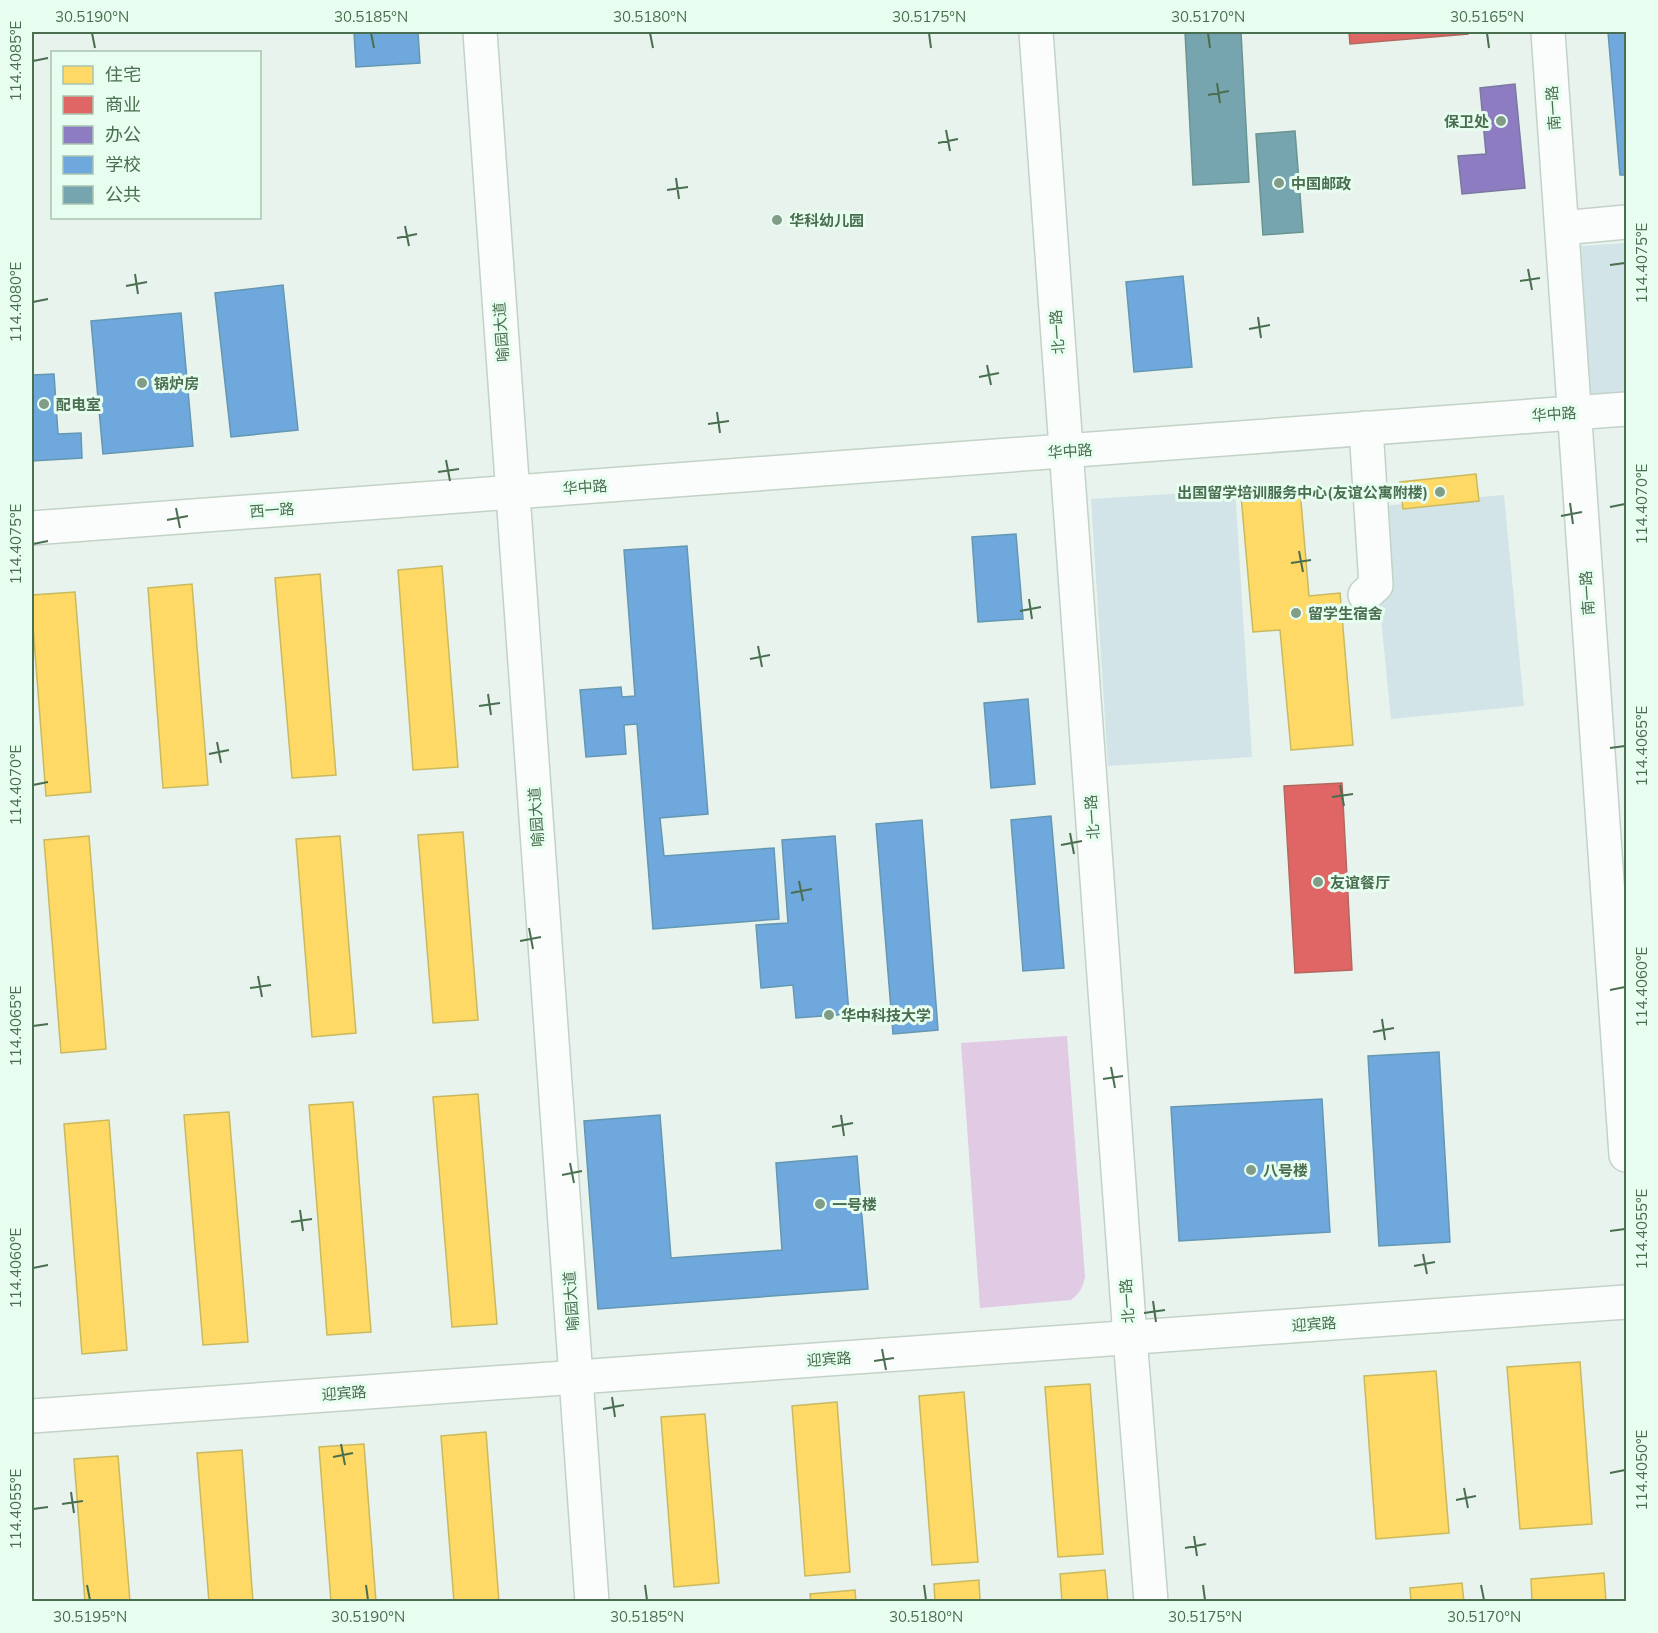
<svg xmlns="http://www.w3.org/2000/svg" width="1658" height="1633" viewBox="0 0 1658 1633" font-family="Mulish,'Noto Sans SC',sans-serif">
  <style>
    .green { fill: #d2e4e8 }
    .water { fill: #e1cae4 }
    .homes { fill: #ffd966; stroke: #c9b95f; stroke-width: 1.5 }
    .shops { fill: #e06666; stroke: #b3685f; stroke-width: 1.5 }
    .offices { fill: #8e7cc3; stroke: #7a78a0; stroke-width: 1.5 }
    .schools { fill: #6fa8dc; stroke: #6497b2; stroke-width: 1.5 }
    .public { fill: #76a5af; stroke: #699492; stroke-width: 1.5 }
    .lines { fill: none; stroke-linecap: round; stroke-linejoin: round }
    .minor-casing { stroke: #c3d2c6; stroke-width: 36 }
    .minor { stroke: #fbfdfc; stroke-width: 33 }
    .ticks { fill: none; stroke: #4a6e50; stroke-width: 2 }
    .poi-dot { fill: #819d87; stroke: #e6fdef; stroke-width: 2 }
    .labels { text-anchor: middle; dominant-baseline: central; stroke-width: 6; stroke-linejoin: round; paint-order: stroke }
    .street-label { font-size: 15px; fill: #4a6e50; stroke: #e6fdef }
    .poi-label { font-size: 15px; font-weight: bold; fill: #4a6e50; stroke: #e6fdef; text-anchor: start }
    .neatline { fill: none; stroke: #4a6e50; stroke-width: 2 }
    .ticks-label { font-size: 15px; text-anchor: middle; fill: #4a6e50 }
  </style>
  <rect width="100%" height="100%" fill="#e7f3ec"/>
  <g class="green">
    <polygon points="1626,243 1626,394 1590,397 1581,246"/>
    <polygon points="1235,490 1252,757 1108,766 1091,499"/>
    <polygon points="1504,495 1524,706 1391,719 1370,507"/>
  </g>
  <path class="water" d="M 1067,1036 L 1085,1277 C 1083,1287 1080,1293 1071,1300 L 980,1308 L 961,1043 Z"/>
  <g class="homes">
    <polygon points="1476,474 1479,501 1403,509 1400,482"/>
    <polygon points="1300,490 1309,596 1340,593 1353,745 1291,750 1280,630 1253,632 1241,495"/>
    <polygon points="442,566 458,767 413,770 398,570"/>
    <polygon points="320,574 336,775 292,778 275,578"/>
    <polygon points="192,584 208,785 163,788 148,588"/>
    <polygon points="75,592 91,792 46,796 32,613 32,595"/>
    <polygon points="463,832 478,1020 433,1023 418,835"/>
    <polygon points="89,836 106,1049 61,1053 44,840"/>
    <polygon points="340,836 356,1033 312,1037 296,839"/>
    <polygon points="478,1094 497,1324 452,1327 433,1097"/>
    <polygon points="353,1102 371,1332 327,1335 309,1105"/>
    <polygon points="229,1112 248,1342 203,1345 184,1115"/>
    <polygon points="109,1120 127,1350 82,1354 64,1124"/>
    <polygon points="1580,1362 1592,1524 1520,1529 1507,1367"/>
    <polygon points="1436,1371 1449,1533 1376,1539 1364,1376"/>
    <polygon points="1090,1384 1103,1554 1058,1557 1045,1387"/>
    <polygon points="964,1392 978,1562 932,1565 919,1396"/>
    <polygon points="837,1402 850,1572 805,1576 792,1406"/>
    <polygon points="705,1414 719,1583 674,1587 661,1417"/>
    <polygon points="486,1432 499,1602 454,1602 441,1436"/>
    <polygon points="364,1444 376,1602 331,1602 319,1447"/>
    <polygon points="242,1450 253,1602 209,1602 197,1453"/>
    <polygon points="118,1456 130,1602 85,1602 74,1459"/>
    <polygon points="1105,1570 1108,1602 1062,1602 1060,1574"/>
    <polygon points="1604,1573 1606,1602 1532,1602 1531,1579"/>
    <polygon points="979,1580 980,1602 935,1602 934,1584"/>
    <polygon points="1462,1583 1464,1602 1411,1602 1410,1588"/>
    <polygon points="855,1590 856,1602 811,1602 810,1594"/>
  </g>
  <g class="shops">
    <polygon points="1349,32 1468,32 1468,34 1350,44"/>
    <polygon points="1342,783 1352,970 1295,973 1284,786"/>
  </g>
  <polygon class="offices" points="1515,84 1525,188 1462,194 1458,156 1486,154 1480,88"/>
  <g class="schools">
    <polygon points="354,32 418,32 420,63 356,67"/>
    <polygon points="1608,32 1626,32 1626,175 1620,175"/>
    <polygon points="1183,276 1192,367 1134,372 1126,282"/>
    <polygon points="283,285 298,430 231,437 215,293"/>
    <polygon points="181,313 193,446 103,454 91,321"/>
    <polygon points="54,374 58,434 81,433 82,458 32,461 32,375"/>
    <polygon points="1016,534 1023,619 978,622 972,537"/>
    <polygon points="687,546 708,814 660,818 664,856 774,848 779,919 653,929 637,724 624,725 626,754 586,757 580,690 621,687 622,697 635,696 624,550"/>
    <polygon points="1028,699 1035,784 991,788 984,703"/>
    <polygon points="1051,816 1064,968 1023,971 1011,820"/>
    <polygon points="922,820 938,1030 893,1034 876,824"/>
    <polygon points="835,836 849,1014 796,1018 793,985 761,988 756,925 788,923 782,840"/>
    <polygon points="1439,1052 1450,1242 1379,1246 1368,1056"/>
    <polygon points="1322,1099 1330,1232 1179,1241 1171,1107"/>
    <polygon points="660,1115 671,1258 782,1250 776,1163 857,1156 868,1289 598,1309 584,1121"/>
  </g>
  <g class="public">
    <polygon points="1185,32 1241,32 1249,182 1193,185"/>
    <polygon points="1295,131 1303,232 1263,235 1256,134"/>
  </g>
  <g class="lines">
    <defs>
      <g id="minor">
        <polyline points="480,32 592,1602"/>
        <polyline points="1036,32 1130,1337 1151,1602"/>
        <polyline points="1548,32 1626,1155"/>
        <polyline points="1562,228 1626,222"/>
        <polyline points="32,528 1626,409"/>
        <polyline points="1365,595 1376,585 1366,428"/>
        <polyline points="32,1416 1626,1302"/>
      </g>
    </defs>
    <use href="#minor" class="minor-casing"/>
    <use href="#minor" class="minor"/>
  </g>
  <path class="ticks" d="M 92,33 L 95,48M 371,33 L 374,48M 650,33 L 653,48M 929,33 L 931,48M 1208,33 L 1210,48M 1487,33 L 1489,48M 33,61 L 48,58M 1217,83 L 1220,103M 1208,95 L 1229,91M 946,130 L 950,151M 938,143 L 958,139M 676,178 L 679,199M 667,190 L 688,187M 405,226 L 409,246M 397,238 L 417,234M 1610,265 L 1625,263M 1528,269 L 1532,290M 135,274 L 138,294M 1520,281 L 1540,278M 126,286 L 147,282M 33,302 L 48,299M 1258,317 L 1261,338M 1249,329 L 1270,325M 987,365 L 991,385M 979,377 L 999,373M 717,412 L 720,433M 708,424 L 729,421M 446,460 L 450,481M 438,472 L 459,469M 1570,503 L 1573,524M 1610,507 L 1625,504M 176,508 L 180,528M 1561,516 L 1582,512M 167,520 L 188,516M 33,544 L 48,541M 1299,551 L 1303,572M 1291,563 L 1311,560M 1029,599 L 1032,619M 1020,611 L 1041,607M 758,646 L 762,667M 750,659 L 770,655M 488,694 L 491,715M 479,706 L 500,703M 217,742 L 221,763M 1610,748 L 1625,746M 209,754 L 229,750M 33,785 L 48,782M 1340,785 L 1344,806M 1332,797 L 1353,794M 1070,833 L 1074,854M 1061,845 L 1082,841M 799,881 L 803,901M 791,893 L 812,889M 529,928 L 533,949M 520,941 L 541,937M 258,976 L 262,997M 250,988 L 271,985M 1610,990 L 1625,987M 1382,1019 L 1385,1040M 33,1026 L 48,1024M 1373,1032 L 1394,1028M 1111,1067 L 1115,1088M 1103,1079 L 1123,1076M 841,1115 L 844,1136M 832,1127 L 853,1123M 570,1163 L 574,1183M 562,1175 L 582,1171M 300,1210 L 303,1231M 291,1222 L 312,1219M 1610,1231 L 1625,1229M 1423,1254 L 1427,1274M 1414,1266 L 1435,1262M 33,1268 L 48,1265M 1153,1301 L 1156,1322M 1144,1313 L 1165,1310M 882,1349 L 886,1370M 874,1361 L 894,1358M 612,1397 L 615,1417M 603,1409 L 624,1405M 341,1444 L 345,1465M 333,1457 L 353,1453M 1610,1473 L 1625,1470M 1464,1488 L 1468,1508M 71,1492 L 74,1513M 1456,1500 L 1476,1496M 62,1504 L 83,1501M 33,1509 L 48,1507M 1194,1536 L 1197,1556M 1185,1548 L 1206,1544M 87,1585 L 90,1600M 366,1585 L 368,1600M 645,1585 L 647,1600M 924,1585 L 926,1600M 1203,1585 L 1205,1600M 1481,1585 L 1484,1600"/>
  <g class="poi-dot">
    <circle cx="1501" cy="121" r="6"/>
    <circle cx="1279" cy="183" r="6"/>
    <circle cx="777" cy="220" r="6"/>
    <circle cx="142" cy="383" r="6"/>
    <circle cx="44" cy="404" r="6"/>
    <circle cx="1440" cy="492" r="6"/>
    <circle cx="1296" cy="613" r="6"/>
    <circle cx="1318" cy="882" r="6"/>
    <circle cx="829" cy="1015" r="6"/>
    <circle cx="1251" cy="1170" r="6"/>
    <circle cx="820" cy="1204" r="6"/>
  </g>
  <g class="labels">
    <g class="street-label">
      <text transform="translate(1553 108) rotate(-94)">南一路</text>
      <text transform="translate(501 332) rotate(-94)">喻园大道</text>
      <text transform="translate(1057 332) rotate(-94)">北一路</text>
      <text transform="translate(1554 414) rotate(-4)">华中路</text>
      <text transform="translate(1070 451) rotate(-4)">华中路</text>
      <text transform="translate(585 487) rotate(-4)">华中路</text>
      <text transform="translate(272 510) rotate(-4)">西一路</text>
      <text transform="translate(1587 593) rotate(-94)">南一路</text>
      <text transform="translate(536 817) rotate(-94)">喻园大道</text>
      <text transform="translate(1092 817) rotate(-94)">北一路</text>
      <text transform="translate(571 1301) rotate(-94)">喻园大道</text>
      <text transform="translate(1127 1301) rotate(-94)">北一路</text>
      <text transform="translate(1314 1324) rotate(-4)">迎宾路</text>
      <text transform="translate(829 1359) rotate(-4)">迎宾路</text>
      <text transform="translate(344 1393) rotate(-4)">迎宾路</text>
    </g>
    <g class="poi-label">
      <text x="1489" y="121" text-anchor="end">保卫处</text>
      <text x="1291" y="183">中国邮政</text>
      <text x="789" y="220">华科幼儿园</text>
      <text x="154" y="383">锅炉房</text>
      <text x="56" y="404">配电室</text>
      <text x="1428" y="492" text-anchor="end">出国留学培训服务中心(友谊公寓附楼)</text>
      <text x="1308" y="613">留学生宿舍</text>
      <text x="1330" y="882">友谊餐厅</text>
      <text x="841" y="1015">华中科技大学</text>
      <text x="1263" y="1170">八号楼</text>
      <text x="832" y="1204">一号楼</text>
    </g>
  </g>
  <rect width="1658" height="1633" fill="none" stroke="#e6fdef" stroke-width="66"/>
  <rect x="51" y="51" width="210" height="168" fill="#e6fdef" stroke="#a8c4af" stroke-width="1.5"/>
  <rect x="63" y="66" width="30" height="18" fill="#ffd966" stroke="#a8c4af" stroke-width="1.5"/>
  <text x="105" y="81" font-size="18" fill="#4a6e50">住宅</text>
  <rect x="63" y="96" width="30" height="18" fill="#e06666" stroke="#a8c4af" stroke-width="1.5"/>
  <text x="105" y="111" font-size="18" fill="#4a6e50">商业</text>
  <rect x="63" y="126" width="30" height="18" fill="#8e7cc3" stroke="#a8c4af" stroke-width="1.5"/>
  <text x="105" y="141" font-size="18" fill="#4a6e50">办公</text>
  <rect x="63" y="156" width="30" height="18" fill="#6fa8dc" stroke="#a8c4af" stroke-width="1.5"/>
  <text x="105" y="171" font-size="18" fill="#4a6e50">学校</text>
  <rect x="63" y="186" width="30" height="18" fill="#76a5af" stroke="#a8c4af" stroke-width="1.5"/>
  <text x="105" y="201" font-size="18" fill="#4a6e50">公共</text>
  <rect x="33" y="33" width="1592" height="1567" class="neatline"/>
  <g class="ticks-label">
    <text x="92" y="22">30.5190°N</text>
    <text x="371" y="22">30.5185°N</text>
    <text x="650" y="22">30.5180°N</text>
    <text x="929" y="22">30.5175°N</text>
    <text x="1208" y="22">30.5170°N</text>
    <text x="1487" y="22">30.5165°N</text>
    <text transform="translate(16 61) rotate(-90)" y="5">114.4085°E</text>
    <text transform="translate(1642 263) rotate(-90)" y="5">114.4075°E</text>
    <text transform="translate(16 302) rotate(-90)" y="5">114.4080°E</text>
    <text transform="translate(1642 504) rotate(-90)" y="5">114.4070°E</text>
    <text transform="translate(16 544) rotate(-90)" y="5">114.4075°E</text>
    <text transform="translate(1642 746) rotate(-90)" y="5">114.4065°E</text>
    <text transform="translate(16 785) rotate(-90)" y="5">114.4070°E</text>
    <text transform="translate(1642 987) rotate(-90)" y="5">114.4060°E</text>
    <text transform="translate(16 1026) rotate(-90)" y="5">114.4065°E</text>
    <text transform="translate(1642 1229) rotate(-90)" y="5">114.4055°E</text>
    <text transform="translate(16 1268) rotate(-90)" y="5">114.4060°E</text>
    <text transform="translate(1642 1470) rotate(-90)" y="5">114.4050°E</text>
    <text transform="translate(16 1509) rotate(-90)" y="5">114.4055°E</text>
    <text x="90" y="1622">30.5195°N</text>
    <text x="368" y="1622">30.5190°N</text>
    <text x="647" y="1622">30.5185°N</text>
    <text x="926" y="1622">30.5180°N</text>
    <text x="1205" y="1622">30.5175°N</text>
    <text x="1484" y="1622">30.5170°N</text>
  </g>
</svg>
